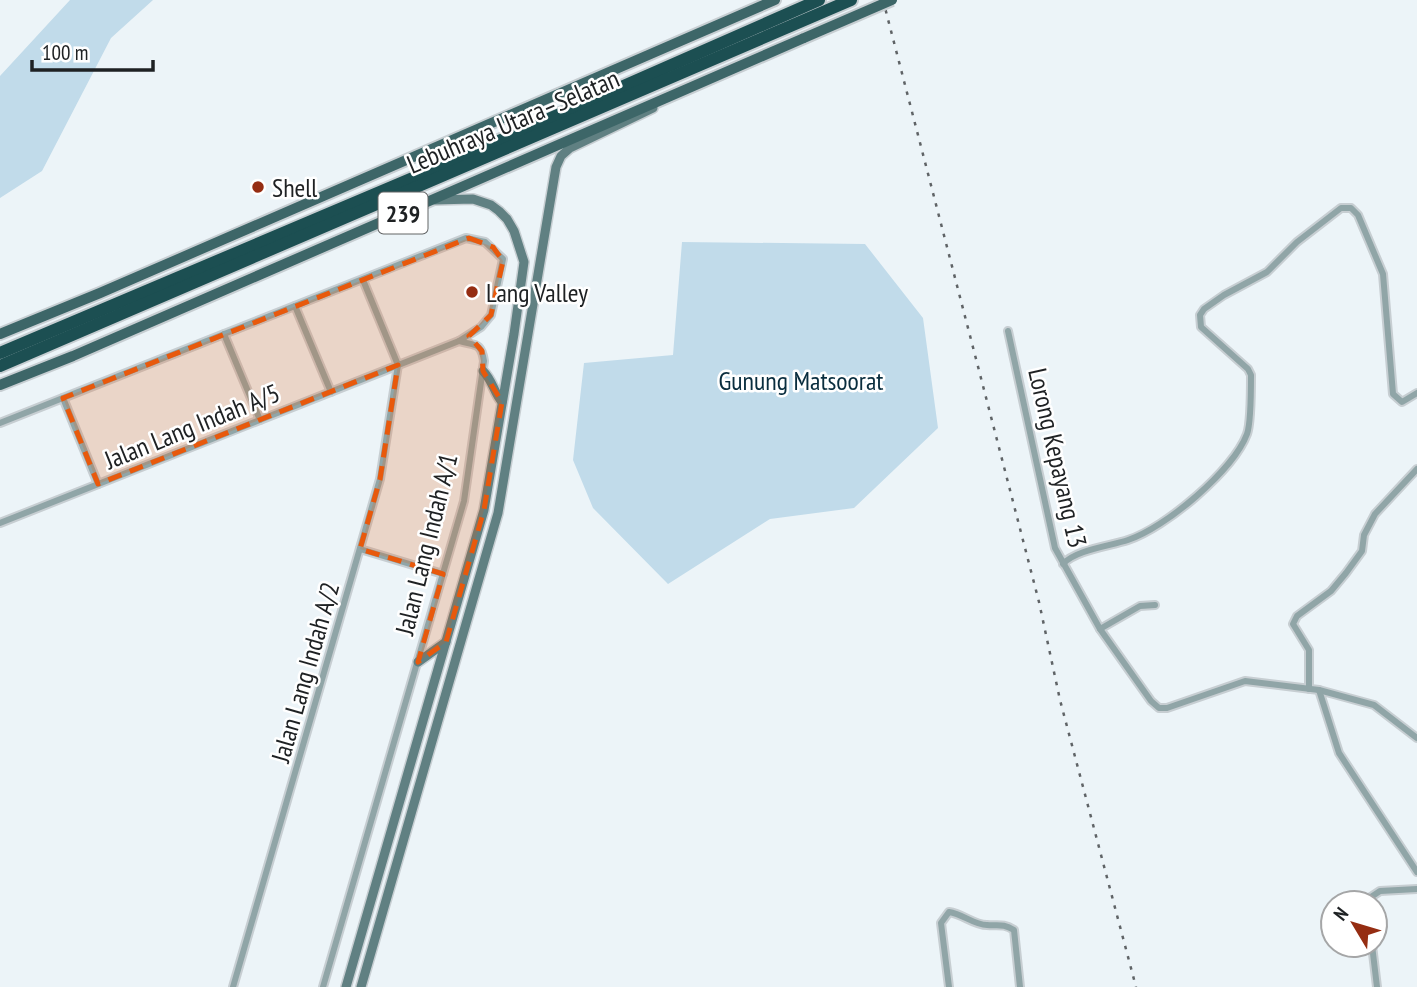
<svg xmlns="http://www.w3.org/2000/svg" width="1417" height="987" viewBox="0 0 1417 987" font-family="'PT Sans Narrow',sans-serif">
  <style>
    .green { fill: #c1dbea }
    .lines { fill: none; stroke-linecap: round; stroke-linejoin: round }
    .street-casing { stroke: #c7ced2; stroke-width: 10 }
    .secondary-casing { stroke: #c7ced2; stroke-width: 12 }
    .primary-casing { stroke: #c7ced2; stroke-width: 14 }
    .highway-casing { stroke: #c7ced2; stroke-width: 16 }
    .street { stroke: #90a5a7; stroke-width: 6 }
    .secondary { stroke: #608082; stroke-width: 9 }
    .primary { stroke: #3d6668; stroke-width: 10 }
    .highway { stroke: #1c4f52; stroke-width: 12 }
    .rail { stroke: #5f6366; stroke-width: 2.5; stroke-dasharray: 3.5 7; stroke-linecap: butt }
    .primary-bridge-casing { stroke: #c7ced2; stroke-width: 14; stroke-linecap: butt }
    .primary-bridge { stroke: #3d6668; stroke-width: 10 }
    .marked { fill: #e8590c; fill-opacity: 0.2; stroke: #e8590c; stroke-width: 5; stroke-dasharray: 14 9; stroke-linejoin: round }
    .poi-dot { fill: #952d12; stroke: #fff; stroke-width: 2.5 }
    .labels { text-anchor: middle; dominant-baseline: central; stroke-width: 5; stroke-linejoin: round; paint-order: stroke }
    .shield { fill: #fff; stroke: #626465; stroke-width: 2 }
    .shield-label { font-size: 24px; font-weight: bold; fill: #1e2123 }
    .street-label { font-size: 26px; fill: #1e2123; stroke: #fff }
    .poi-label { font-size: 26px; fill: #1e2123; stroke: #fff; text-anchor: start }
    .park-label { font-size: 26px; fill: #092d3e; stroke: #fff }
  </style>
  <rect width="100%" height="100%" fill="#ecf4f8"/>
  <g class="green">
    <polygon points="70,0 153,0 111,38 42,171 0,198 0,76"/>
    <polygon points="682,242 865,244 923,318 938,428 854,508 770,519 668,584 593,508 573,460 584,363 673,355"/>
  </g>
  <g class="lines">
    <defs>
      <g id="street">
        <polyline points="363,280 398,365"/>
        <polyline points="295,306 331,392"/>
        <polyline points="1008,331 1055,548 1100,629 1151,701 1159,708 1167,708 1245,681 1319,690 1374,705 1417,738"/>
        <polyline points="224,334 260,420"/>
        <polyline points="63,398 98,484"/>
        <polyline points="0,423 466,238 485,242 503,259 491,315 481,327 459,341 0,523"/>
        <polyline points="360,549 443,574"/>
        <path d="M 1063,564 C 1075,550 1110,546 1128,540 C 1165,528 1233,471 1247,434 C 1251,423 1251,388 1251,375 L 1248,369 L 1201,327 L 1200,315 L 1204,309 L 1224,295 L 1267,272 L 1297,242 L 1341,208 L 1351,208 L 1358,215 L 1383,274 L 1393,394 L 1402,402 L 1417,393"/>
        <polyline points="1100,629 1140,606 1155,605"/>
        <polyline points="1309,689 1309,650 1293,624 1297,616 1331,591 1346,573 1362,551 1364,535 1375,514 1417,469"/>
        <polyline points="1319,690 1339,753 1417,872"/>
        <polyline points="1370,903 1371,897 1380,891 1417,889"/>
        <polyline points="1372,945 1377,987"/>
        <polyline points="233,987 380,479 398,365"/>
        <path d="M 323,987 L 464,501 L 484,361 C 481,341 474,346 459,341"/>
        <path d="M 949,987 L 941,923 L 949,912 C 963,914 974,925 987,925 C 998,926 1003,923 1014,930 L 1020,987"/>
      </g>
      <g id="secondary">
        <path d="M 483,371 C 493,381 494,393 502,402"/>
        <polyline points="418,662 446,642"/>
        <polyline points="346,987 484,510 514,334 524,262 514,231 507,219 499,211 491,205 473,199 435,200"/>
        <polyline points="361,987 498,513 556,167 561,156 570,148 653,108"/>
      </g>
      <g id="primary">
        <polyline points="0,334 100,293 775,0"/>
        <polyline points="0,385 73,356 804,38"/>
      </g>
      <g id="highway">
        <polyline points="0,353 460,158 819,0"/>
        <polyline points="0,366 851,0"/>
      </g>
    </defs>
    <use href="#street" class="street-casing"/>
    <use href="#secondary" class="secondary-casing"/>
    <use href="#primary" class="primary-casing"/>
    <use href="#highway" class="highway-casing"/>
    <use href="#street" class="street"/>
    <use href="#secondary" class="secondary"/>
    <use href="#primary" class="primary"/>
    <use href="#highway" class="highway"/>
    <polyline class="rail" points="883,0 1039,602 1060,700 1136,987"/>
    <defs>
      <polyline id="primary-bridge" points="804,38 892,0"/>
    </defs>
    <use href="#primary-bridge" class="primary-bridge-casing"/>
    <use href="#primary-bridge" class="primary-bridge"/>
  </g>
  <path class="marked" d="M 469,238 L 493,247 L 503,261 L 491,315 L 469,336 L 482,351 L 483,371 L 502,402 L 484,510 L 446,642 L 418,662 L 443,574 L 360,549 L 380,479 L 398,365 L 98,484 L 63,398 Z"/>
  <g class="poi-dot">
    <circle cx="258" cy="187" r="7"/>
    <circle cx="472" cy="292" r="7"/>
  </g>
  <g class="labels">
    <rect class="shield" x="378.5" y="192.5" width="49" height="41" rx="5"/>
    <g class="shield-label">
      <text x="403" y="213">239</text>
    </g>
    <g class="street-label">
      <text transform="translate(513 121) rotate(-23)">Lebuhraya Utara–Selatan</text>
      <text transform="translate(192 426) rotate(-22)">Jalan Lang Indah A/5</text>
      <text transform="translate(1058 458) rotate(77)">Lorong Kepayang 13</text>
      <text transform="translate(426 544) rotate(-76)">Jalan Lang Indah A/1</text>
      <text transform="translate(305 672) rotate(-74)">Jalan Lang Indah A/2</text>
    </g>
    <g class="poi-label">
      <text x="272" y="187">Shell</text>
      <text x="486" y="292">Lang Valley</text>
    </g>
    <g class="park-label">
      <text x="801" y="380">Gunung Matsoorat</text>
    </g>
  </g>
  <g transform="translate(1354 924) rotate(308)"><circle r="33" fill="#ffffff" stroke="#a5a6a7" stroke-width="2"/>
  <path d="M0-5L12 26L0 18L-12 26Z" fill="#952d12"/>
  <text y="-10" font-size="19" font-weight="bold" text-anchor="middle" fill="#1e2123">N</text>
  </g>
  <path d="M32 60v10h121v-10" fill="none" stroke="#1e2123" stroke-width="3.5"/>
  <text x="42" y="60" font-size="21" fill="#1e2123" stroke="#ffffff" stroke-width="5" paint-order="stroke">100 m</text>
</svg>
